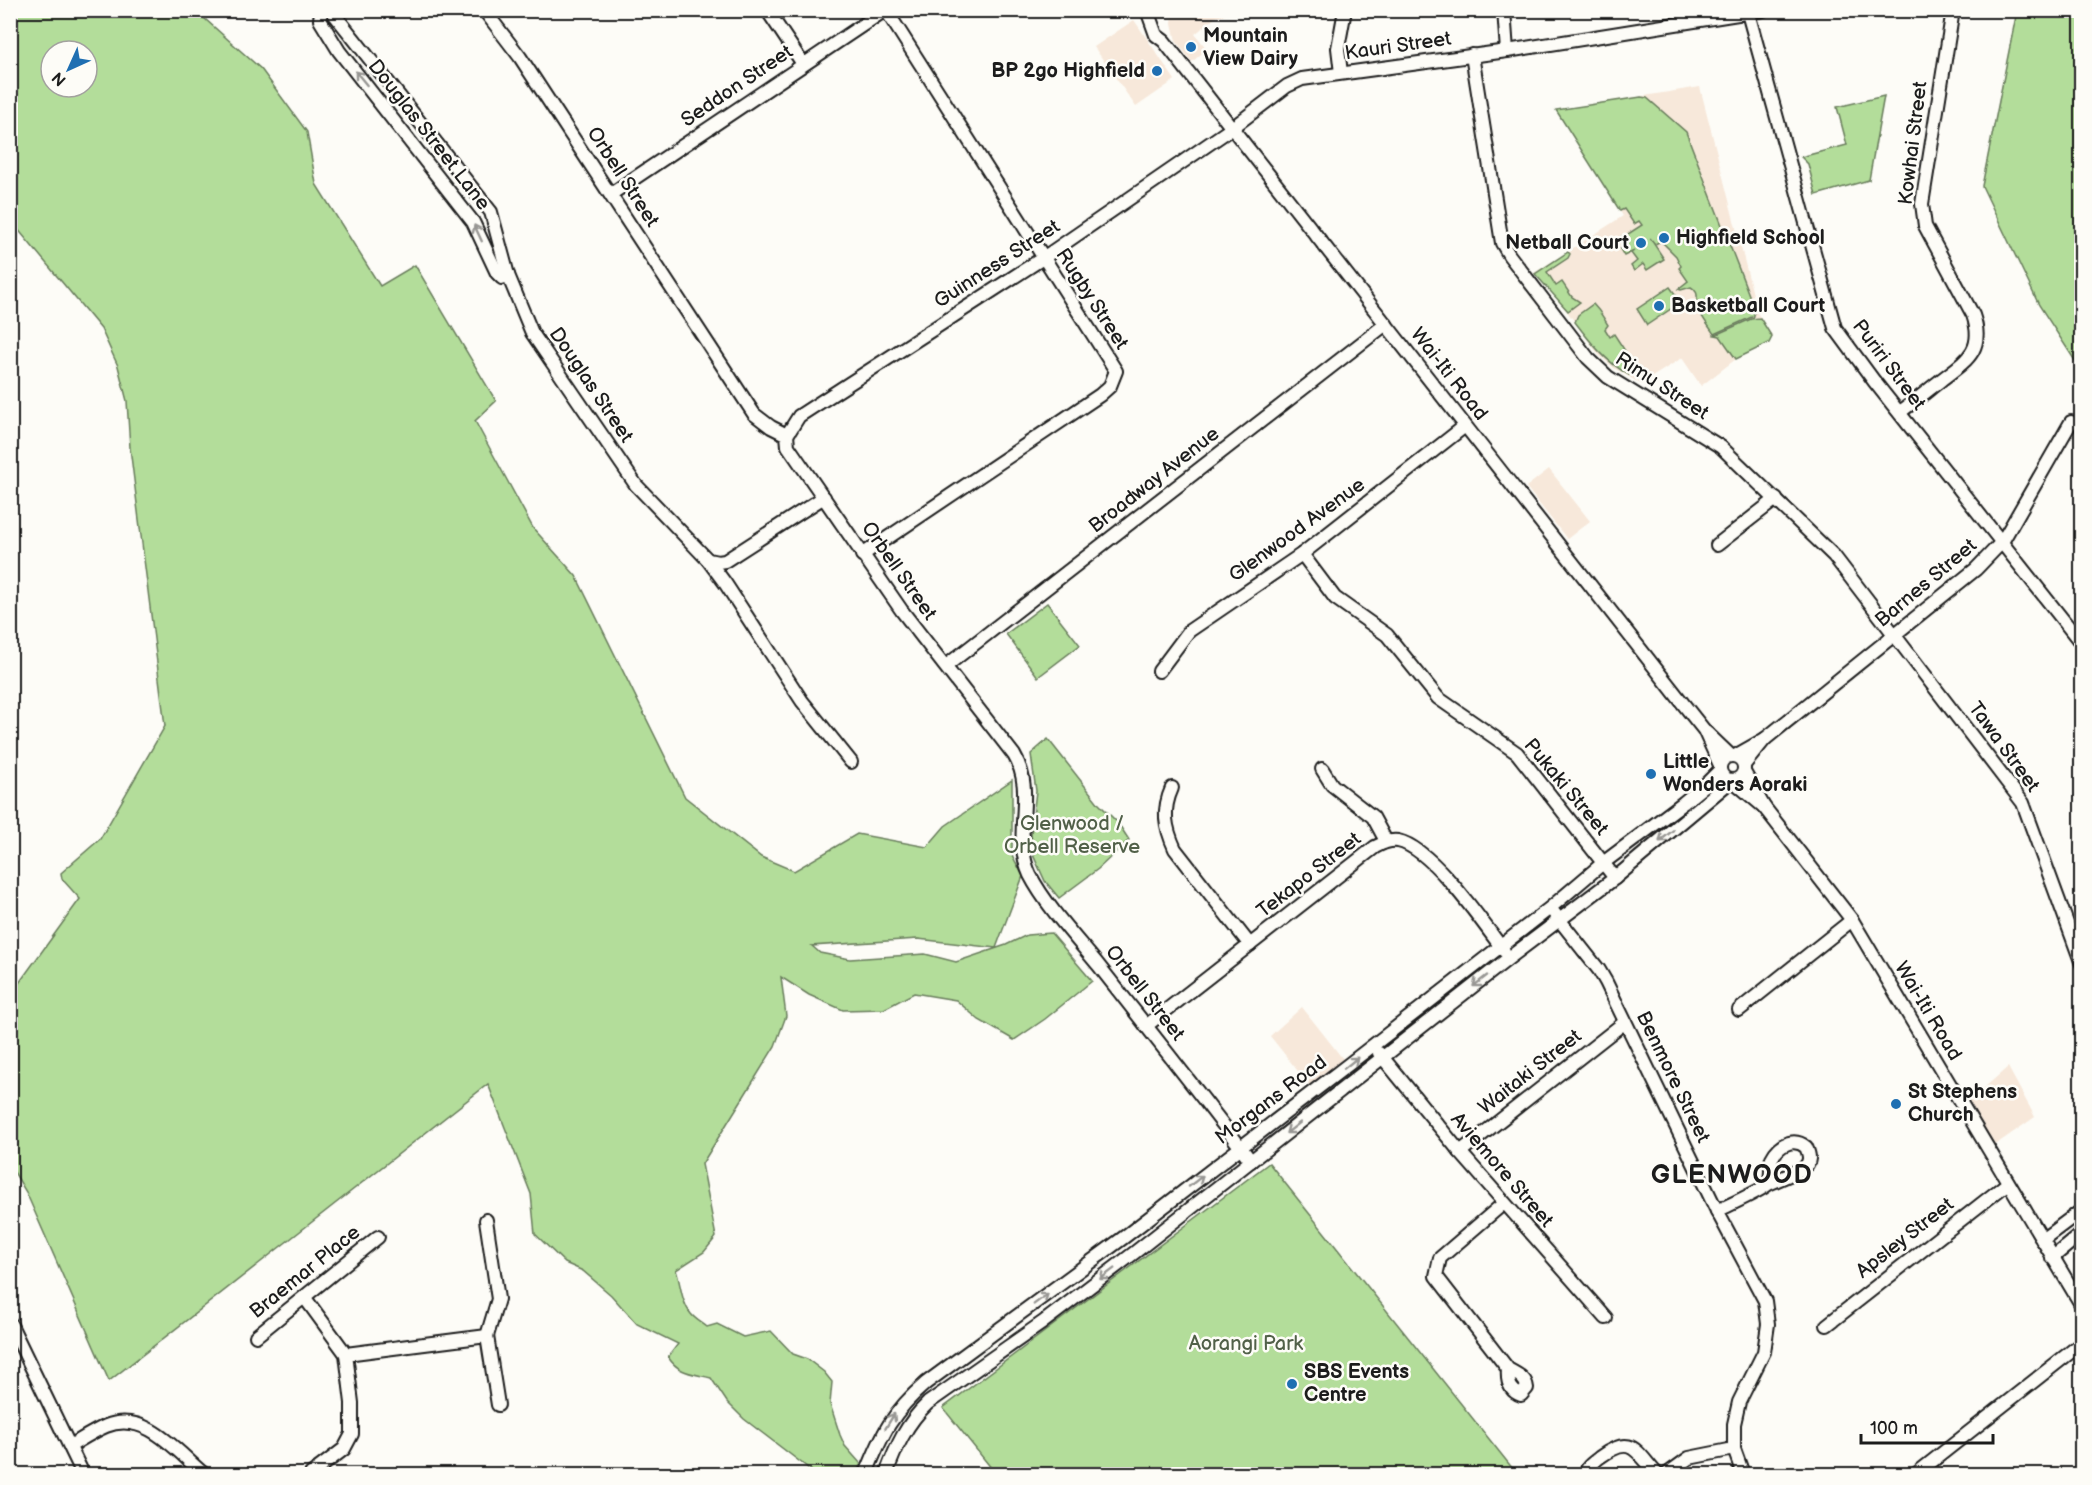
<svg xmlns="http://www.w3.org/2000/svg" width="2092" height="1485" viewBox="0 0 2092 1485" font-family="'Balsamiq Sans',sans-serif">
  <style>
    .built { fill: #f7e8da }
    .green { fill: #b3dd9a; stroke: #687c5b; stroke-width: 1.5; fill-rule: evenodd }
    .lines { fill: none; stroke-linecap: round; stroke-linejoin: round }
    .minor-casing { stroke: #1c1c1c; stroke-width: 16 }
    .minor { stroke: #fdfcf7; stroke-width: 12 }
    .oneway { stroke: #989794 }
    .poi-dot { fill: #1f6fb2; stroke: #fdfcf7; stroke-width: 2 }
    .labels { text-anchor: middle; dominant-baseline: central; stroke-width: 5; stroke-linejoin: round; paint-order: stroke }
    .poi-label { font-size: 20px; font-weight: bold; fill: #1c1c1c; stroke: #fdfcf7; text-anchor: start }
    .street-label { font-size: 20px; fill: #1c1c1c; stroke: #fdfcf7 }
    .park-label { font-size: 20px; fill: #516048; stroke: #fdfcf7 }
    .district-label { font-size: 26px; font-weight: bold; letter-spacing: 1.5px; fill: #1c1c1c; stroke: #fdfcf7 }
  </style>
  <rect width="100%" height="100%" fill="#fdfcf7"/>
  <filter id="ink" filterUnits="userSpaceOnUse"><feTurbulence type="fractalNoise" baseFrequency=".0167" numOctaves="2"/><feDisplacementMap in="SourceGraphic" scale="12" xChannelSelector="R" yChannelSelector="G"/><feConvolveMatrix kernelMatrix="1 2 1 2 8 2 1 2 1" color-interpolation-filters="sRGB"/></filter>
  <g filter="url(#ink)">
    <g class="built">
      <polygon points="1238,10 1216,17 1195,34 1207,49 1192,62 1176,41 1172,23 1173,11"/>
      <polygon points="1134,20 1175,80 1136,107 1094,47"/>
      <polygon points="1700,87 1758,314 1773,337 1769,343 1736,359 1701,386 1682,358 1641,384 1614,368 1599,355 1566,310 1534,273 1623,216 1556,110"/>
      <polygon points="1549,469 1590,521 1567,539 1526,487"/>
      <polygon points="1302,1007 1343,1059 1309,1085 1270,1036"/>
      <polygon points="2008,1067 2035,1117 1995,1145 1969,1101"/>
    </g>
    <g class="green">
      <path d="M 11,10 L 196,11 L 261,69 L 307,132 L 316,184 L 380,286 L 415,265 L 496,401 L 475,421 L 533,528 L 576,576 L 685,797 L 761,857 L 794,871 L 857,834 L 927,847 L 945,826 L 1012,780 L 1012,855 L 1023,876 L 996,948 L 918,939 L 812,946 L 820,953 L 850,959 L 925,954 L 956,962 L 1006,945 L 1027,935 L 1051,933 L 1092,981 L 1045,1019 L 1014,1040 L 979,1020 L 956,1000 L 914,993 L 884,1009 L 843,1010 L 809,995 L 781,977 L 786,1016 L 775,1046 L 702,1164 L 716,1237 L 704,1252 L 676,1270 C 681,1284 681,1302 691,1314 C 695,1319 702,1323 707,1327 L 717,1324 L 743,1337 L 771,1331 L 793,1354 L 807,1359 L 824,1372 L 832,1382 L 830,1404 L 840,1435 L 845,1446 L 861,1464 L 855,1474 L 816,1474 L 744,1419 L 727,1402 L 711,1378 C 692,1373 679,1374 668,1357 L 678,1344 L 637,1324 L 611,1295 L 583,1271 L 565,1263 L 535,1234 L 531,1194 L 488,1084 L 109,1381 L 26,1192 L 11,1167 L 11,994 L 80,899 L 62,879 L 61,873 L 100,839 L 165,726 L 130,448 L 127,401 L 118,366 L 101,329 L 11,221 ZM 51,51 L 87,51 L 87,87 L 51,87 Z"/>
      <polygon points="2023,11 2081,11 2081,370 2039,305 1982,186 2016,16"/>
      <polygon points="1884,96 1869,180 1816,195 1808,164 1801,157 1847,145 1837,107"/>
      <path d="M 1641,97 L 1647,98 L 1686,132 L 1754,308 L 1754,316 L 1714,334 C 1709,326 1701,317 1698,308 C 1695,299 1701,293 1691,287 L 1681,290 L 1678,289 L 1688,281 L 1679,268 L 1681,266 L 1676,256 L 1661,241 L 1655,244 L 1650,238 L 1664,259 L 1647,270 L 1643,264 L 1634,271 L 1631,266 L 1637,261 L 1631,253 L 1634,251 L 1624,256 L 1620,249 L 1626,245 L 1621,237 L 1624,235 L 1625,236 L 1642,225 L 1639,221 L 1634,224 L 1624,209 L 1620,211 L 1556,110 Z"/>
      <polygon points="1568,252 1570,254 1568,258 1547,272 1556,286 1562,282 1572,297 1580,302 1568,311 1535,274"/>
      <polygon points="1670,287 1681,302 1647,325 1637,309"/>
      <path d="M 1593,304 C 1601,312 1602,316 1608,325 L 1605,329 L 1610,337 L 1614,334 L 1631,360 L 1626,363 L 1632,371 L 1629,375 C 1605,361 1591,343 1575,322 L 1578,315 Z"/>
      <polygon points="1760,318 1772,337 1769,343 1736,359 1720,336 1715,335 1751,319"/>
      <polygon points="1047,603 1080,645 1038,677 1006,634"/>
      <polygon points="1048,739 1099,804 1118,823 1129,840 1098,869 1059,898 1045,881 1034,857 1031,834 1036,791 1031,754"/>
      <polygon points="1269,1163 1517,1474 996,1474 943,1408"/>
    </g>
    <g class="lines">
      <defs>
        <g id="minor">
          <polyline points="321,10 320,20 339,51 473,222 497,273 502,278 508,275"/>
          <polyline points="331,10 491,212 508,275 532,333 636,485 708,560 725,583 802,701 851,762"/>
          <path d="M 484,10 L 520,57 L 754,414 L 771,427 L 787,435 L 788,446 L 902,611 L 1014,755 C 1037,793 1011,834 1030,875 C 1046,906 1077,939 1099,966 C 1150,1031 1201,1095 1251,1161"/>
          <polyline points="767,10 803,64"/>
          <polyline points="1147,10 1156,35 1164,41 1232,128 1692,715 1704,730 1720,765"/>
          <polyline points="1504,10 1507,51"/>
          <polyline points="1748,13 1835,328 1874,381 2082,644"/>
          <polyline points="1472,55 1502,243 1509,255 1588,358 1608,377 1721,447 1834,556 2023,803 2082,964"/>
          <polyline points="1341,73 1338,48 1345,10"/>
          <polyline points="611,194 885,10"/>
          <path d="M 1900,412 C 1914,402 1927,391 1941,380 C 1967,360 1985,350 1973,315 L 1925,226 L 1922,204 L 1953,10"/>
          <polyline points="787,435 799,416 1043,258 1232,128 1287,86 1302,79 1507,51 1763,10"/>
          <polyline points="1717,545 1776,499"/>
          <polyline points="1302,554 1335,598 1387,635 1438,698 1517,753 1615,878"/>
          <polyline points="862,555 1100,395 1110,386 1116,371 886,10"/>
          <polyline points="708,560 718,562 725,561 824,497"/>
          <polyline points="946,666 1386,324"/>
          <polyline points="1159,671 1189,631 1302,554 1465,426"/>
          <polyline points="1707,733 1731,756"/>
          <polyline points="1765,739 1976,569 2002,542 2071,422"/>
          <circle cx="1732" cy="768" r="12"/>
          <polyline points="1735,756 1765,739 1744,765"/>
          <polyline points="1322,769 1332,785 1373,817 1386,841"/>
          <polyline points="1744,772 1764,807 1852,920 2082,1306"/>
          <path d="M 1172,788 C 1162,810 1165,827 1175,849 L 1250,945"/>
          <polyline points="1554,913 1599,970 1606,982 1717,1211 1765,1301 1768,1324 1764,1352 1739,1402 1734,1424 1734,1449 1743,1474"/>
          <polyline points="1739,1010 1852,920"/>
          <path d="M 1146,1026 L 1375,847 C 1383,843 1389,840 1398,841 C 1432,848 1483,923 1504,951"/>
          <polyline points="1379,1053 1460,1152 1606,1318"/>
          <polyline points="1460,1152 1625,1022"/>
          <path d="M 1504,1203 L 1440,1258 L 1436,1276 L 1508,1369 C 1516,1374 1526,1377 1527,1388 L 1521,1395 C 1509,1391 1507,1380 1508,1369"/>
          <path d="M 1717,1211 C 1727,1206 1760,1191 1767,1185 C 1774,1177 1769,1166 1772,1158 C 1779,1144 1794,1137 1806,1147 C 1810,1156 1811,1162 1803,1169 L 1766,1185"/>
          <polyline points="486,1220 498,1299 487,1336"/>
          <polyline points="2042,1240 2082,1210"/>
          <polyline points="2052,1258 2082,1233"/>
          <polyline points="305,1298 346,1354 352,1403 352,1434 344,1449 311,1474"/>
          <polyline points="10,1323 83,1474"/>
          <polyline points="1827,1325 2008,1183"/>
          <polyline points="256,1336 378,1237"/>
          <polyline points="346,1354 487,1336 498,1405"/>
          <path d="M 70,1446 C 82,1439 94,1431 106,1426 C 146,1410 177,1452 204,1474"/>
          <path d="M 866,1474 C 882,1434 892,1412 926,1383 L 1123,1238 L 1349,1064 L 1550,908 L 1603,863 L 1683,803 L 1706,784 L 1720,770"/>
          <path d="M 886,1474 C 896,1447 906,1424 928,1403 L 1042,1323 L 1134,1253 L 1509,958 L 1615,878 L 1732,780 L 1764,807"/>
          <path d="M 1585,1474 C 1587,1466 1593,1463 1600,1457 C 1632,1434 1635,1450 1657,1474"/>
          <polyline points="1667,1474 1689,1458 1734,1449"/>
          <polyline points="1916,1474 2082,1343"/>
        </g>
      </defs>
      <use href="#minor" class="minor-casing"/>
      <use href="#minor" class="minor"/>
    </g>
    <defs><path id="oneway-shaft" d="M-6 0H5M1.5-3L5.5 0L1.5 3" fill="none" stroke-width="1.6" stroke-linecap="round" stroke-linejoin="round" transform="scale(1.5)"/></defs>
    <g class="oneway">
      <use href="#oneway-shaft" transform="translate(361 78) rotate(-129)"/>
      <use href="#oneway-shaft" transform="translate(478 233) rotate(-115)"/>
      <use href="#oneway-shaft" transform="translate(1666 836) rotate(141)"/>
      <use href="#oneway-shaft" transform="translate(1480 981) rotate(142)"/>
      <use href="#oneway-shaft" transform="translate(1351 1063) rotate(-39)"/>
      <use href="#oneway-shaft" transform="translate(1293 1128) rotate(142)"/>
      <use href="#oneway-shaft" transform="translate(1196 1181) rotate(-38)"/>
      <use href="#oneway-shaft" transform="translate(1107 1274) rotate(143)"/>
      <use href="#oneway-shaft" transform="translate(1041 1299) rotate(-37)"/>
      <use href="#oneway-shaft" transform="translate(890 1421) rotate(-59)"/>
    </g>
  </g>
  <g class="poi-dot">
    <circle cx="1191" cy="47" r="6"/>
    <circle cx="1157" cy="71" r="6"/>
    <circle cx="1664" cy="238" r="6"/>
    <circle cx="1641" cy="243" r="6"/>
    <circle cx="1659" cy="306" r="6"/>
    <circle cx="1651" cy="774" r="6"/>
    <circle cx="1896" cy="1104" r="6"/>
    <circle cx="1292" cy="1384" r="6"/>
  </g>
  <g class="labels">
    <g class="poi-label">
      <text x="1203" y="36">Mountain<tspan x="1203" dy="23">View Dairy</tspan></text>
      <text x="1145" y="71" text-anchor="end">BP 2go Highfield</text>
      <text x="1676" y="238">Highfield School</text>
      <text x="1629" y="243" text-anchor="end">Netball Court</text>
      <text x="1671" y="306">Basketball Court</text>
      <text x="1663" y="762">Little<tspan x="1663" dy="23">Wonders Aoraki</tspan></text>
      <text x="1908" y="1092">St Stephens<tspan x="1908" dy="23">Church</tspan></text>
      <text x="1304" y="1372">SBS Events<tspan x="1304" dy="23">Centre</tspan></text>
    </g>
    <g class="street-label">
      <text transform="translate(1398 46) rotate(-8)">Kauri Street</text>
      <text transform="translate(737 86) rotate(-34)">Seddon Street</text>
      <text transform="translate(429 135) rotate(52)">Douglas Street Lane</text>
      <text transform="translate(1913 143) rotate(-83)">Kowhai Street</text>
      <text transform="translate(623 177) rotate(57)">Orbell Street</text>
      <text transform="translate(997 264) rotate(-33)">Guinness Street</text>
      <text transform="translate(1092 299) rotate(57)">Rugby Street</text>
      <text transform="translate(1889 365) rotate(53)">Puriri Street</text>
      <text transform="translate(1449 374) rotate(52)">Wai-Iti Road</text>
      <text transform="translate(591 385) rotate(56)">Douglas Street</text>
      <text transform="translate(1662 386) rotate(33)">Rimu Street</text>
      <text transform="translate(1154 480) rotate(-38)">Broadway Avenue</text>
      <text transform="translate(1297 530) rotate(-36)">Glenwood Avenue</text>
      <text transform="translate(899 571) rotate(55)">Orbell Street</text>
      <text transform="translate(1926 583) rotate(-40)">Barnes Street</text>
      <text transform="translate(2004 747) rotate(54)">Tawa Street</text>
      <text transform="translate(1566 787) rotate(50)">Pukaki Street</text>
      <text transform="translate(1309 875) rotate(-38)">Tekapo Street</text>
      <text transform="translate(1145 993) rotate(52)">Orbell Street</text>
      <text transform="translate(1928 1011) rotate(59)">Wai-Iti Road</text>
      <text transform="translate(1530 1072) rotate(-38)">Waitaki Street</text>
      <text transform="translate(1673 1077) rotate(64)">Benmore Street</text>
      <text transform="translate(1271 1100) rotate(-37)">Morgans Road</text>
      <text transform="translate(1502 1170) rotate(49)">Aviemore Street</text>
      <text transform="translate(1905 1238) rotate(-38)">Apsley Street</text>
      <text transform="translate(305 1272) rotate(-39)">Braemar Place</text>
    </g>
    <g class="park-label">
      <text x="1072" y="824">Glenwood /<tspan x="1072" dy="23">Orbell Reserve</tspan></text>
      <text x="1246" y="1344">Aorangi Park</text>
    </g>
    <g class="district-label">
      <text x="1732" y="1175">GLENWOOD</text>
    </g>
  </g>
  <rect width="2092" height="1485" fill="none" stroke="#fdfcf7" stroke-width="36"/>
  <rect x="18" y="18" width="2056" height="1449" fill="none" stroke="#1c1c1c" stroke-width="2" filter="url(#ink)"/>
  <g transform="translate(69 69) rotate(225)"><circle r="28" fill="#fdfcf7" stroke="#a3a29f" stroke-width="1.5"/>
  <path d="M0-4.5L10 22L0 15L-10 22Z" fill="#1f6fb2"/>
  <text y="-9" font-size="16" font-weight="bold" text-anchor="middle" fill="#1c1c1c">N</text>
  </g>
  <path d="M1861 1434v9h132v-9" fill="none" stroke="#1c1c1c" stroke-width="3"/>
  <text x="1870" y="1434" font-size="18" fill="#1c1c1c" stroke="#fdfcf7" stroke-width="4.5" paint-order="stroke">100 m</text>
</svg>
